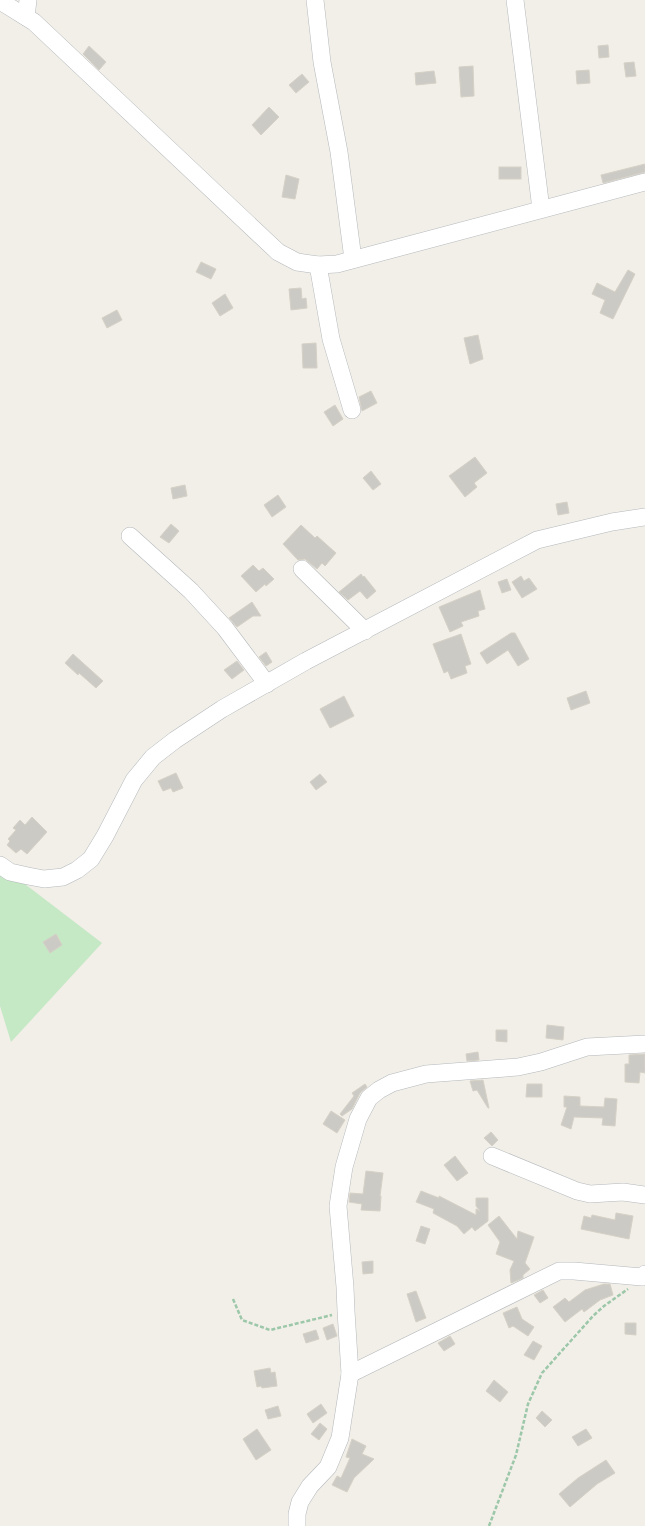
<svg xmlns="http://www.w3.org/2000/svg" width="645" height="1526" viewBox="0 0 645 1526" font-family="Manrope,sans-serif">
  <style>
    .green { fill: #c5e8c5 }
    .building { fill: #cccac5; stroke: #d6d1c6 }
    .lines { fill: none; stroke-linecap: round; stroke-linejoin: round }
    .minor-casing { stroke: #b5b8bc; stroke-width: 18 }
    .path { stroke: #9cc7a9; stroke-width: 2.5; stroke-dasharray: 4 2; stroke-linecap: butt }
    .minor { stroke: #fff; stroke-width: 17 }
  </style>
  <rect width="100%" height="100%" fill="#f1efe8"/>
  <polygon class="green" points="0,865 102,943 11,1042 0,1006"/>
  <g class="building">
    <polygon points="608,45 609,57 599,58 598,46"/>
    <polygon points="89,46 106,62 99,70 83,54"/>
    <polygon points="634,62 636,76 626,77 624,63"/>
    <polygon points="473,66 474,96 461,97 459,67"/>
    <polygon points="589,70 590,83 577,84 576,71"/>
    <polygon points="434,71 436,83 416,85 415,73"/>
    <polygon points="302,74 309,82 296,93 289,85"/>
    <polygon points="269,107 279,117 261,135 252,125"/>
    <polygon points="645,164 645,172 603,183 601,175"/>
    <rect x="499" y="167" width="22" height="12"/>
    <polygon points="286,175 299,179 295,199 282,197"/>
    <polygon points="201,262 216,269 211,279 196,272"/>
    <polygon points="628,270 635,274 613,319 600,313 605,300 592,294 597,283 615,292"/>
    <polygon points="301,288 302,299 306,298 307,308 291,310 289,289"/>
    <polygon points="225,294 233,308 220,316 212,303"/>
    <polygon points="117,310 122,320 107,328 102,318"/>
    <polygon points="478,335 483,359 470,364 464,338"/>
    <polygon points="316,343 317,368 303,368 302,344"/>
    <polygon points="371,391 377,403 362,411 359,397"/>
    <polygon points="335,405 343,419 333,426 324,412"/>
    <polygon points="475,457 487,473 474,483 477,487 465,497 449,476"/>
    <polygon points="371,471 381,484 373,490 363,478"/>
    <polygon points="185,485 187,496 173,499 171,488"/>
    <polygon points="278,495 286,507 272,517 264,505"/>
    <polygon points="567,502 569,513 558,515 556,504"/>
    <polygon points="171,524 179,531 169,543 160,537"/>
    <polygon points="301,525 315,538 317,536 336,553 325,566 322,563 317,569 305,559 298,560 283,544"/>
    <polygon points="253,565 259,571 263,568 274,579 266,586 265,584 256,592 241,576"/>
    <polygon points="361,574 363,577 364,576 376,591 367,599 360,591 348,600 339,592"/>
    <polygon points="521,576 524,581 529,578 537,589 522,598 512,582"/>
    <polygon points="507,579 511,590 502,593 498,582"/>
    <polygon points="480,590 485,609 478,611 479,616 461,622 463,626 450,632 439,607"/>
    <polygon points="252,602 261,616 253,616 237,627 229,618"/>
    <polygon points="511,633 515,633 529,659 518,666 508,650 487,664 480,653"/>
    <polygon points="461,634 471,664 465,666 467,673 451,679 448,671 444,673 433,644"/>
    <polygon points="266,652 272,662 266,666 259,657"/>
    <polygon points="73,654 103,681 96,688 79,673 78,675 65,663"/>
    <polygon points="237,661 244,670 232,679 224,670"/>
    <polygon points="586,691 590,703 571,710 567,698"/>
    <polygon points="344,696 354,716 330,728 320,709"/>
    <polygon points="176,773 183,788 173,792 171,788 163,791 158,781"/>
    <polygon points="320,774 327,782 316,790 310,782"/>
    <polygon points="32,817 47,832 27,854 21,849 16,853 7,845 10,841 8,839 16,830 13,828 20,820 25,825"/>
    <polygon points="56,934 62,945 50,953 43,942"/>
    <polygon points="547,1025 564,1027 563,1040 546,1038"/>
    <polygon points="496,1030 507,1030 507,1042 496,1041"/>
    <polygon points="478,1052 479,1060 467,1061 466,1054"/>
    <polygon points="645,1054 645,1073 640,1072 639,1083 625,1082 625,1064 629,1064 629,1055"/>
    <polygon points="483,1080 489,1108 488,1108 477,1090 473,1091 470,1081"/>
    <polygon points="365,1084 367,1087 360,1093 352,1109 342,1116 340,1114 354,1096 352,1093"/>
    <polygon points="527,1084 542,1084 542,1097 526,1097"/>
    <polygon points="564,1096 580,1097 580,1106 604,1107 605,1098 617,1099 615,1126 602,1125 603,1118 574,1117 571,1129 561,1125 567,1107 564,1107"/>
    <polygon points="331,1111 345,1120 337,1133 323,1124"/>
    <polygon points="491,1132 498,1140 492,1146 484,1138"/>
    <polygon points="455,1156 468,1173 457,1181 444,1165"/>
    <polygon points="366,1171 383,1173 380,1196 381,1196 380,1211 361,1210 362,1204 349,1202 350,1193 363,1194"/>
    <polygon points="421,1191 439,1198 439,1196 476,1215 476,1209 480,1211 476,1206 476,1198 488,1198 488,1221 475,1231 472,1227 464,1234 457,1226 433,1213 434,1209 416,1202"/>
    <polygon points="616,1213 633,1216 629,1239 581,1229 584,1216 591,1218 592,1215 615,1220"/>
    <polygon points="499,1216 517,1239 518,1231 534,1237 525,1263 530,1269 523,1275 523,1278 511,1283 510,1270 514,1261 496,1254 500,1242 488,1225"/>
    <polygon points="421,1226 430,1229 425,1244 416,1241"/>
    <polygon points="373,1261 373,1273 363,1274 362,1262"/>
    <polygon points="604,1284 610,1284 613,1295 600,1300 584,1312 582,1309 565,1322 553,1307 565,1298 569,1302 585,1290"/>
    <polygon points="543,1290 548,1298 540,1303 534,1295"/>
    <polygon points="416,1291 426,1318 416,1322 407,1294"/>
    <polygon points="517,1307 522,1319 534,1327 528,1336 513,1326 509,1328 503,1313"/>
    <polygon points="625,1323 636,1323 636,1335 625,1334"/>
    <polygon points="333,1324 337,1336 327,1340 323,1328"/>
    <polygon points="316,1330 319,1339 306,1343 303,1334"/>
    <polygon points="450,1336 455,1344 444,1351 438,1343"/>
    <polygon points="533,1341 542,1346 534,1360 524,1355"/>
    <polygon points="270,1368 271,1373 275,1372 277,1386 262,1388 261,1386 257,1387 254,1371"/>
    <polygon points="494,1380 508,1392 500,1402 486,1391"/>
    <polygon points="321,1404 327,1413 313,1423 307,1414"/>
    <polygon points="278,1406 281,1416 268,1419 265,1410"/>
    <polygon points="542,1411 552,1420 545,1427 536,1418"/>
    <polygon points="320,1423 327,1429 319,1440 311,1434"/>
    <polygon points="257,1429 271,1450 256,1460 243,1439"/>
    <polygon points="586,1429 592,1438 578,1446 572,1437"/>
    <polygon points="352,1439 366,1446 362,1454 374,1459 354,1478 347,1492 332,1485 337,1476 341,1478 350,1458 346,1457"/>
    <polygon points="606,1460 615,1473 597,1484 570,1507 559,1494 578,1478"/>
  </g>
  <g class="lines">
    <defs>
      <g id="minor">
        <polyline points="315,0 322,62 339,152 353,259"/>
        <polyline points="515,0 541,209"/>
        <polyline points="0,1 34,22 278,252 297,262 318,265 337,264 645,182"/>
        <polyline points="26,17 28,0"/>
        <polyline points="318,265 331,339 352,410"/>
        <polyline points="130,536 191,591 225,628 267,684"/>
        <polyline points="302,569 365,631"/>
        <polyline points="0,865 10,872 28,876 44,879 63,877 77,870 91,859 105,836 134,780 153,757 175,740 222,709 306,661 537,540 612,522 645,517"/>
        <polyline points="492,1156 577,1191 590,1194 623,1192 645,1195"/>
        <polyline points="350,1374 559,1271 574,1271 642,1277 645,1274"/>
        <polyline points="297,1526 297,1514 300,1502 310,1486 328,1467 340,1438 350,1374 346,1311 345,1287 338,1206 344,1167 358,1119 369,1098 379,1090 392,1083 426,1074 518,1067 541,1062 587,1047 645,1044"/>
      </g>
    </defs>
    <use href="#minor" class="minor-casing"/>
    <g class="path">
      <polyline points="233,1299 242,1320 270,1330 332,1315"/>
      <polyline points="489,1526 516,1455 528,1404 542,1373 593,1316 604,1306 628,1289"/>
    </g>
    <use href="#minor" class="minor"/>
  </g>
</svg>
